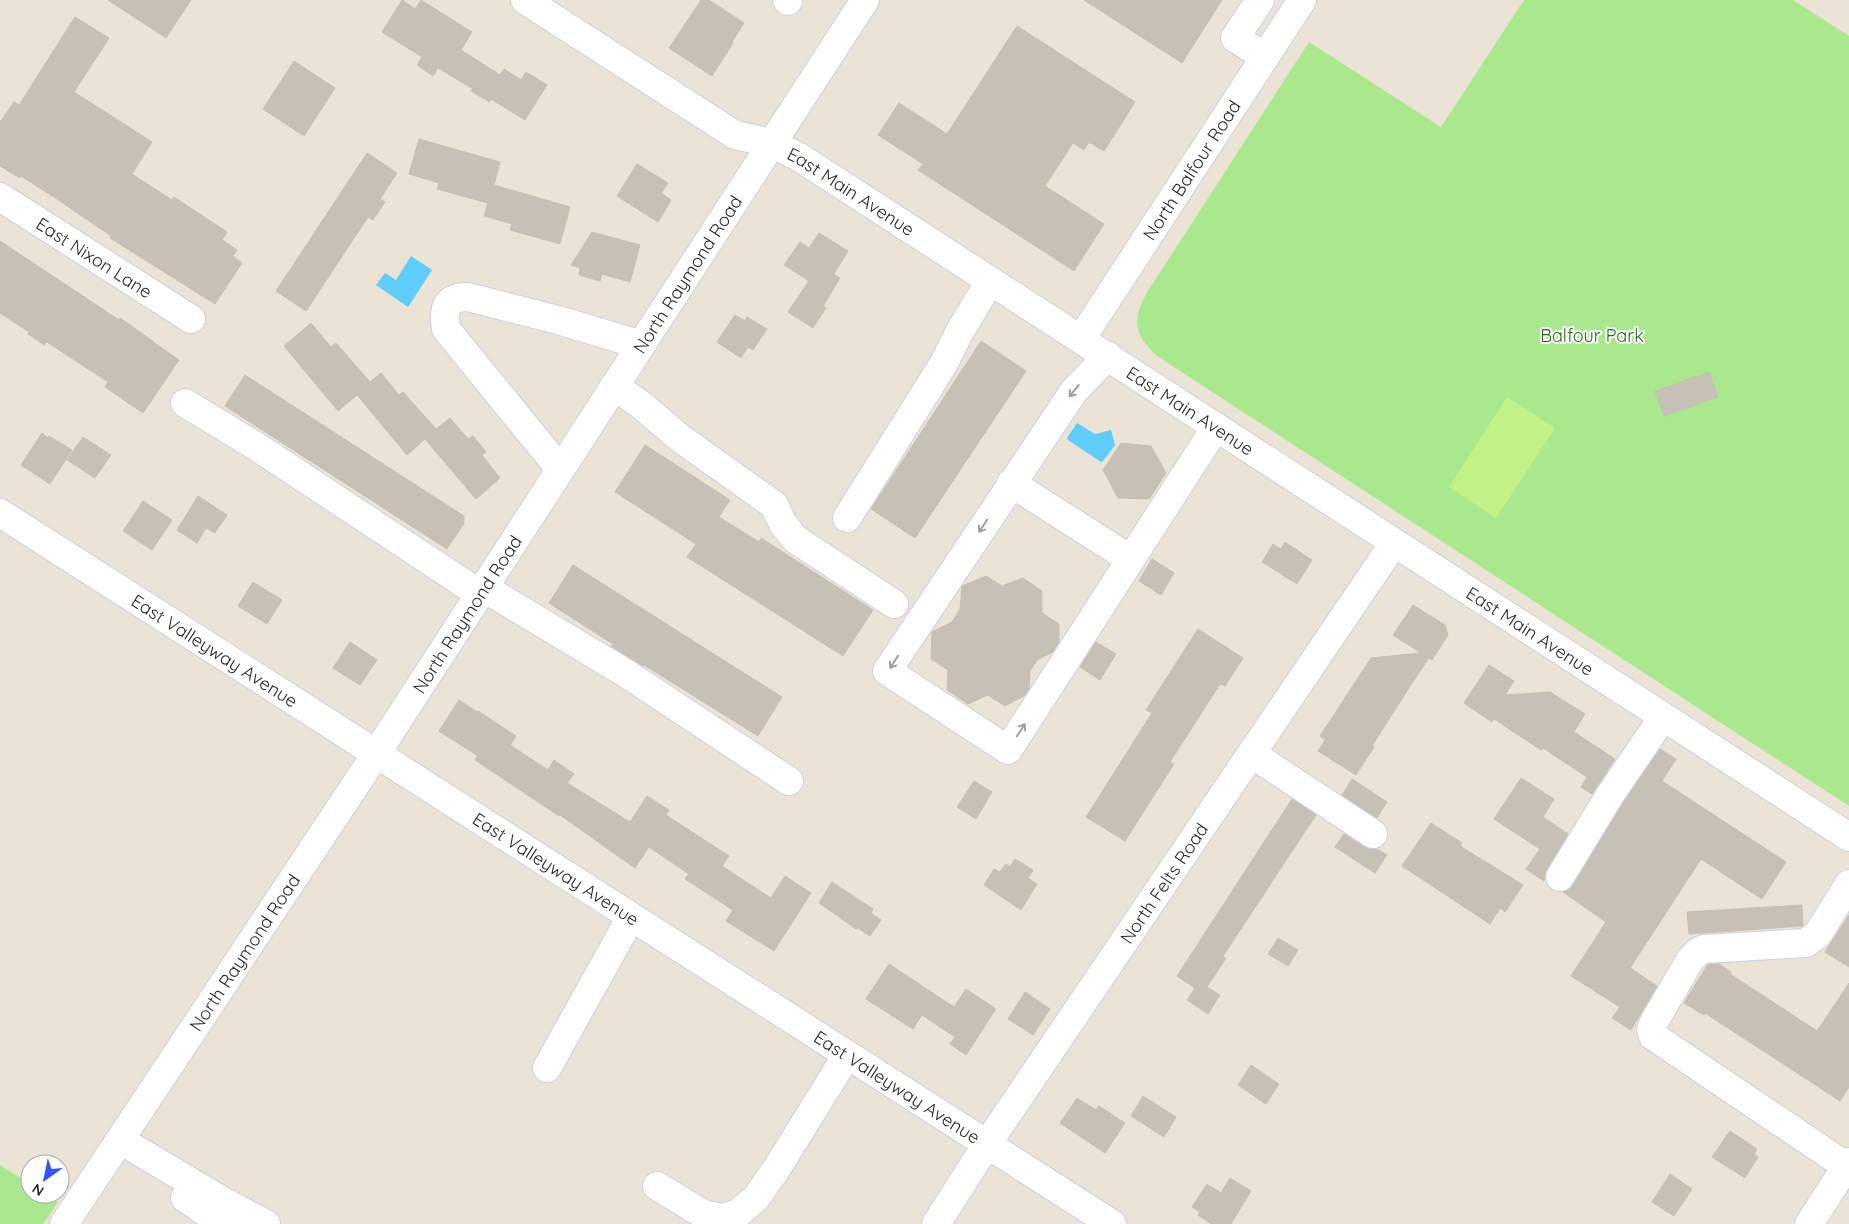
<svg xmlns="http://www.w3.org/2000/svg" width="1849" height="1224" viewBox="0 0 1849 1224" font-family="Quicksand,sans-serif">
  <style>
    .green { fill: #aae88d }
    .pitch { fill: #c2f187 }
    .water { fill: #5ecdf9 }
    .building { fill: #c6c0b7; stroke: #c7bfb1 }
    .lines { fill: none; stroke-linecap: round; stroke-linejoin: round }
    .minor-casing { stroke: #ccd0e2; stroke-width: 30 }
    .minor { stroke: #fff; stroke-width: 28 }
    .oneway { stroke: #9e9e9e }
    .labels { text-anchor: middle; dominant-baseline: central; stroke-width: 4; stroke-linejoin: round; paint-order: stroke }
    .street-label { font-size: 18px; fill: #272727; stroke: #fff }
    .park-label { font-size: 18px; fill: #236912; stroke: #fff }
  </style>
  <rect width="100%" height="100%" fill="#ece3d7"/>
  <g class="green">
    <path d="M 1524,0 L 1793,0 L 1849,36 L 1849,806 L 1157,356 C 1134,335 1132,321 1146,294 L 1309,42 L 1441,127 Z"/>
    <polygon points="0,1165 30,1184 30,1194 45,1194 58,1202 43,1224 0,1224"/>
  </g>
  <polygon class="pitch" points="1507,397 1555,428 1496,518 1449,487"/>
  <g class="water">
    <polygon points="411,256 432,270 408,307 376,285 385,273 396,280"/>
    <polygon points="1077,423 1095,434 1111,430 1115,445 1103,461 1101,462 1068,440 1067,438"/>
  </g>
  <g class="building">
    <polygon points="108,0 191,0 166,38"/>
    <polygon points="402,0 415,9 421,0 472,32 461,50 500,75 504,69 521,80 526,72 547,85 525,120 491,99 489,102 471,91 473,89 438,68 433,76 417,65 422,57 382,32"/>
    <polygon points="701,0 709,0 744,23 732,42 733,43 712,76 669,48"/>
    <polygon points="1084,0 1222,0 1182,63"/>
    <polygon points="75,17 109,38 74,92 152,142 132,174 172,200 174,197 227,232 222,240 237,250 233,256 242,263 215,304 110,238 111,236 60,201 21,176 20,178 0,166 0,122 14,102 19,105"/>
    <polygon points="1017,26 1135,102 1104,151 1089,142 1084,150 1073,143 1045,186 1104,224 1074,271 918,170 923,164 878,135 899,103 947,134"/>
    <polygon points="294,61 335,88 304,136 263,109"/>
    <polygon points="419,139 500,162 494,185 570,207 560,244 510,230 512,224 484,216 488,203 437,189 439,183 409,174"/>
    <polygon points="367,153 397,173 380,199 385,202 373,220 368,217 306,311 276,291"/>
    <polygon points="637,164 668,183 661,193 671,200 658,222 617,196"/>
    <polygon points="592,232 640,245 630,282 602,274 600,281 579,275 580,268 571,265"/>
    <polygon points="819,233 848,251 834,274 840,278 823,306 826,308 813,328 788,312 809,281 784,265 800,242 809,248"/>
    <polygon points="0,241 119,320 120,318 179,360 143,413 105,387 108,382 47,342 44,345 28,334 29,332 0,313"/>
    <polygon points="735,315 745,321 747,317 767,329 753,350 748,347 741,358 717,342"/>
    <polygon points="311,323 331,347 336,343 370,382 381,373 399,395 403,392 436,429 450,418 468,439 473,436 486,452 482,455 500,478 476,499 425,439 407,455 357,395 338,411 284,346"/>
    <polygon points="981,341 1026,371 915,538 871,509"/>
    <polygon points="1709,372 1718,397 1664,416 1655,391"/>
    <polygon points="245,375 464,516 464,523 447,549 225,406"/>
    <polygon points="42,433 48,438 49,436 72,450 50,484 21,465"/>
    <polygon points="83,437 111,455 95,478 67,460"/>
    <polygon points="1121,443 1151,446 1166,473 1149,499 1118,498 1103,470"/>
    <polygon points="645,445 730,500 719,517 759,542 761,538 873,610 843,656 687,557 696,544 615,492"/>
    <polygon points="198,496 227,515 215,533 206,528 197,543 177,530"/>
    <polygon points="143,501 172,520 152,550 123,531"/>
    <polygon points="1285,542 1312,560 1297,584 1262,562 1273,544 1281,549"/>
    <polygon points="1152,559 1174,573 1161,595 1139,581"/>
    <polygon points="573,565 782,697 758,736 644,665 643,666 611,646 613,644 549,603"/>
    <polygon points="986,576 1002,586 1023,578 1042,591 1042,613 1059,624 1059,642 1053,652 1037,660 1030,671 1029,689 1024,696 1005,706 988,695 968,704 947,690 948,670 931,659 932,632 952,622 960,609 962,586"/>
    <polygon points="253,582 282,600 267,624 238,606"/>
    <polygon points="1413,605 1445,625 1448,635 1432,660 1429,658 1414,680 1384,727 1372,746 1374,747 1356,775 1318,751 1325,740 1320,736 1371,658 1421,653 1393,635"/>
    <polygon points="1198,629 1243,658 1225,686 1220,684 1170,762 1174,764 1125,841 1086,817 1152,713 1146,710"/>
    <polygon points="350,642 377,660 360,685 333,668"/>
    <polygon points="1096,642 1116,654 1100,680 1080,667"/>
    <polygon points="1489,665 1514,681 1505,695 1550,692 1585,714 1574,732 1615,759 1592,794 1581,787 1587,777 1543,748 1541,750 1494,719 1492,722 1464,703"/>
    <polygon points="459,700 477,712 478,711 516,736 510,745 548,770 554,760 574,774 567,783 630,822 647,796 669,810 666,815 729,856 722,866 771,898 785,876 811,893 774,951 726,921 733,910 685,879 689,874 649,847 635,868 560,815 559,816 475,760 478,756 439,731"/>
    <polygon points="1660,749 1676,759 1662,781 1786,862 1762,899 1701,859 1630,968 1657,986 1631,1030 1612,1018 1620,1007 1571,976 1606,922 1563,892 1568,890 1573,885 1623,803"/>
    <polygon points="1521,778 1554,799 1543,817 1568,834 1547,869 1544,881 1526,869 1540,849 1494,819"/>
    <polygon points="1352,779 1387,802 1377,818 1342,795"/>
    <polygon points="974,781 992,792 976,819 957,807"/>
    <polygon points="1292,799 1316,815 1223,956 1226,958 1207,987 1220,995 1208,1014 1187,1000 1195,988 1177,976"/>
    <polygon points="1431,823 1462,843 1460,846 1523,885 1505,912 1500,908 1490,924 1402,866"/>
    <polygon points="1344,834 1364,847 1372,850 1377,849 1387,855 1375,873 1335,847"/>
    <polygon points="1015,859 1033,870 1028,878 1037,884 1021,910 984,885 994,869 1000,872 1006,864 1010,867"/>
    <polygon points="832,882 873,909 871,913 881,920 870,936 858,928 856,929 819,903"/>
    <polygon points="1802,905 1803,926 1689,934 1687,912"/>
    <polygon points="1849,915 1849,967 1825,952"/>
    <polygon points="1278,938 1298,950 1288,966 1268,954"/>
    <polygon points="889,964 954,1007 966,989 996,1009 966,1055 950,1044 955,1037 922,1015 913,1029 866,999"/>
    <polygon points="1708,964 1719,964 1731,972 1730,974 1817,1031 1849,983 1849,1087 1840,1101 1705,1013 1704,1015 1684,1003"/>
    <polygon points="1025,992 1050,1009 1033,1035 1008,1019"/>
    <polygon points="1251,1065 1279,1084 1266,1104 1238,1085"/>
    <polygon points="1143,1096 1176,1117 1164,1137 1131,1116"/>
    <polygon points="1077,1098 1096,1110 1099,1106 1125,1123 1105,1153 1060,1123"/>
    <polygon points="1730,1131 1757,1149 1754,1154 1758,1157 1745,1178 1712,1157"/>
    <polygon points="1670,1174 1692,1189 1674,1216 1652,1202"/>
    <polygon points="1230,1178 1251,1191 1231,1224 1211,1224 1198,1215 1200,1212 1192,1207 1207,1184 1221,1193"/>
  </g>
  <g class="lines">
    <defs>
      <g id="minor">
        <path id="s1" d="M 525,0 L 735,135 L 771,143 L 799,157 L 1849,837"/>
        <polyline points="787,0 788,1"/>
        <polyline points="1260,0 1235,38 1265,57"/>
        <path id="s2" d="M 0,197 L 191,319"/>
        <path id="s3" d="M 1081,339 L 1302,0"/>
        <polyline points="1108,356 1074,391 887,671 1008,750 1216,427"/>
        <polyline points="614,386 640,404 680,438 774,505 783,524 795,539 894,604"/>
        <polyline points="185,403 254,445 480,594"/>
        <path d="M 560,469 L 446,329 C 443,309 445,297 468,297 L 558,320 L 641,345"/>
        <polyline points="1011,483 1130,559"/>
        <path id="s4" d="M 0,513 L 1112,1224"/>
        <polyline points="847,518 944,363 959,333 990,281"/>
        <polyline points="484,588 627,674 789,781"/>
        <polyline points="1252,754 1373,834"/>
        <polyline points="1560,877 1610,795 1663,717"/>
        <polyline points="547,1068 631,917"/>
        <polyline points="120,1140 226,1203 266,1224"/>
        <polyline points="1846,1166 1653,1036 1651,1030 1654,1022 1690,960 1698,952 1704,949 1806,943 1818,934 1849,884"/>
        <polyline points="657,1186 703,1214 721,1218 737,1214 756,1198 777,1168 847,1055"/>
        <polyline points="185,1198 223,1224"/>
        <path id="s5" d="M 64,1224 L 376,754 L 865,0"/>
        <path id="s6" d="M 936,1224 L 987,1144 L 1394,543"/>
        <polyline points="1809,1224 1849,1162"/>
      </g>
    </defs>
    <use href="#minor" class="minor-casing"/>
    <use href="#minor" class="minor"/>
  </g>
  <defs><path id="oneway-shaft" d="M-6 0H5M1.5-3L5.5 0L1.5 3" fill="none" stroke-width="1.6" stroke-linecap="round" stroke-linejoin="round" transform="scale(1.25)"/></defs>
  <g class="oneway">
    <use href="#oneway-shaft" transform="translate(1074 391) rotate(129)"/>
    <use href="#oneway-shaft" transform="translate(983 526) rotate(123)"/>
    <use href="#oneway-shaft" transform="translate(894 662) rotate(123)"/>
    <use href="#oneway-shaft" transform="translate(1021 730) rotate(-57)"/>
  </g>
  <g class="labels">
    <g class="street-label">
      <text stroke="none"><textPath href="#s3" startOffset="202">North Balfour Road</textPath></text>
      <text stroke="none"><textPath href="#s1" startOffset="380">East Main Avenue</textPath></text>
      <text stroke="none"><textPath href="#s2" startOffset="112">East Nixon Lane</textPath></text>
      <text stroke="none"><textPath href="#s5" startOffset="1136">North Raymond Road</textPath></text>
      <text stroke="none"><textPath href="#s1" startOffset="784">East Main Avenue</textPath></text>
      <text stroke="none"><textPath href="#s5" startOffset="731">North Raymond Road</textPath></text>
      <text stroke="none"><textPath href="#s1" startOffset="1189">East Main Avenue</textPath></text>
      <text stroke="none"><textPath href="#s4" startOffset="255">East Valleyway Avenue</textPath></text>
      <text stroke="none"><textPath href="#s4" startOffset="660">East Valleyway Avenue</textPath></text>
      <text stroke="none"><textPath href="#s6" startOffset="410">North Felts Road</textPath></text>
      <text stroke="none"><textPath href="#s5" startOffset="326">North Raymond Road</textPath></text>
      <text stroke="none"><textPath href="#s4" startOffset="1065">East Valleyway Avenue</textPath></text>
    </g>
    <g class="park-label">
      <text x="1592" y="335">Balfour Park</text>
    </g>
  </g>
  <g transform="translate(45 1179) rotate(213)"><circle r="24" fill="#ffffff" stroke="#a9a9a9"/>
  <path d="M0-4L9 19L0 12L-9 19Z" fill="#3052ff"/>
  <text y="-8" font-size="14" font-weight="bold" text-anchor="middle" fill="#272727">N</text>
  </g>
</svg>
